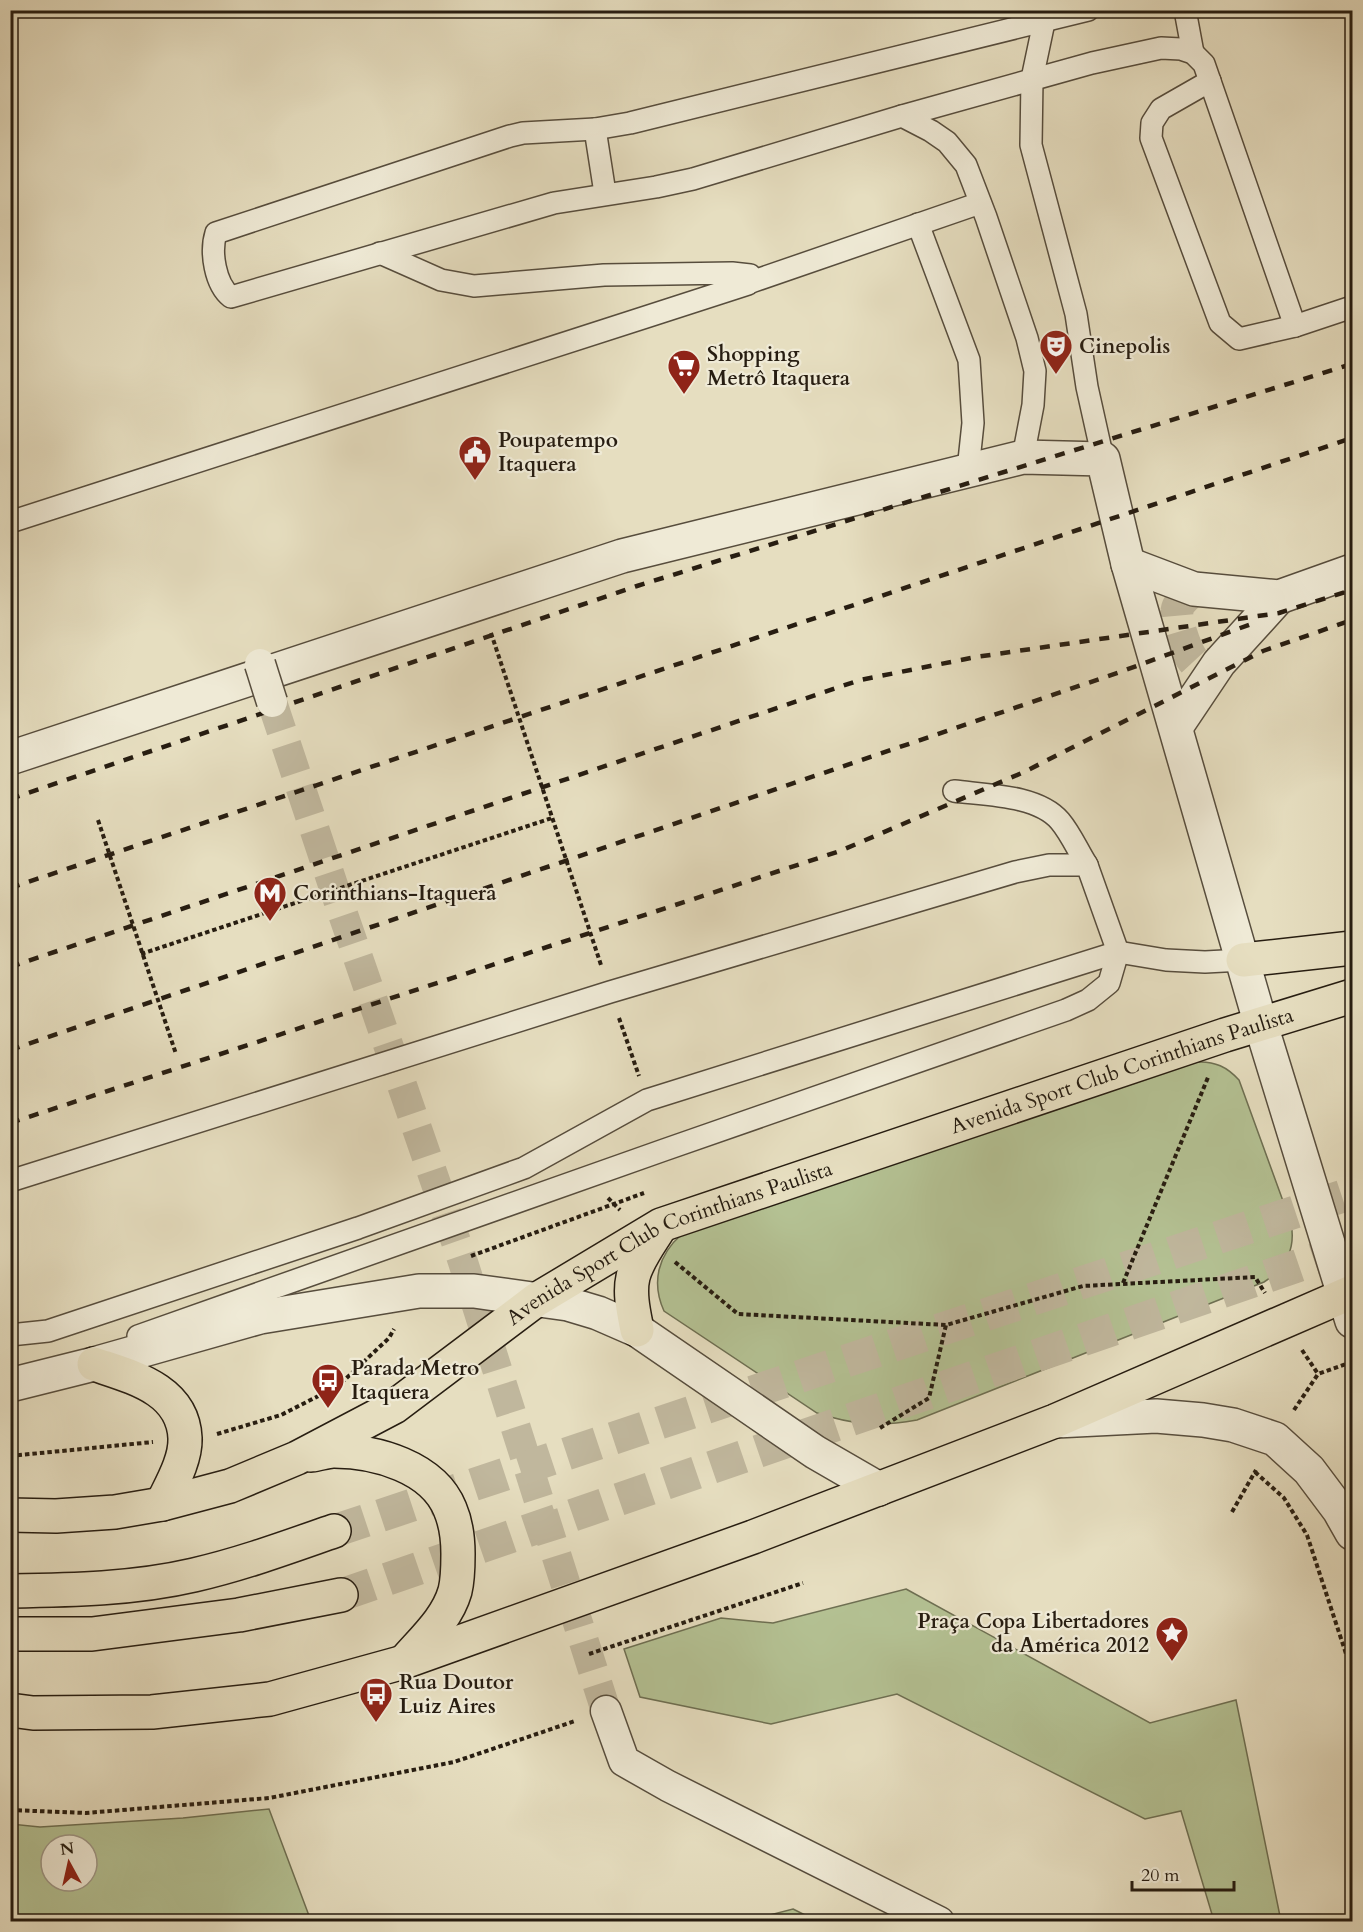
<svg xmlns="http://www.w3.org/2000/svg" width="1363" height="1932" viewBox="0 0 1363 1932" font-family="Cardo,serif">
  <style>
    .green { fill: #b4c193; stroke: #6e6f52; stroke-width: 1.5; fill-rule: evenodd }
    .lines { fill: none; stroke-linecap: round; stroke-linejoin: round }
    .pedestrian-tunnel { stroke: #c0b79d; stroke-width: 30; stroke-dasharray: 30 15; stroke-linecap: butt }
    .tertiary-tunnel { stroke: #c0b79d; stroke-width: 33; stroke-dasharray: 33 16; stroke-linecap: butt }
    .trunk-tunnel { stroke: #c0b79d; stroke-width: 33; stroke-dasharray: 33 16; stroke-linecap: butt }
    .service-casing { stroke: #574d3d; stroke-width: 24 }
    .pedestrian-casing { stroke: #574d3d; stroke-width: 33 }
    .tertiary-casing { stroke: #574d3d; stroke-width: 36 }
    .primary-casing { stroke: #271d11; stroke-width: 36 }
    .trunk-casing { stroke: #271d11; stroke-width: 36 }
    .path { stroke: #271d11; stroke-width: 4; stroke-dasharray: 4.5 3; stroke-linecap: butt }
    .service { stroke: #efead6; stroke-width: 21 }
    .pedestrian { stroke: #efead6; stroke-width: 30 }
    .tertiary { stroke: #efead6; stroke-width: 33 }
    .primary { stroke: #e6dec0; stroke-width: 33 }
    .trunk { stroke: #e6dec0; stroke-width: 33 }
    .rail { stroke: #271d11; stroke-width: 4.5; stroke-dasharray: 10 10; stroke-linecap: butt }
    .pedestrian-bridge-casing { stroke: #574d3d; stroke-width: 33; stroke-linecap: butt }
    .pedestrian-bridge { stroke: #efead6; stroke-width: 30 }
    .labels { text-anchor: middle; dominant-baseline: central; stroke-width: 4.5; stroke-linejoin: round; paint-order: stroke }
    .poi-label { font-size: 21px; font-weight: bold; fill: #271d11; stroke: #efead6; text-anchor: start }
    .street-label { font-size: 21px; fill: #271d11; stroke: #efead6 }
  </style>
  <rect width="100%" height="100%" fill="#e6dec0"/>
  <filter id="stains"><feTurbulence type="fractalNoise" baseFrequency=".00333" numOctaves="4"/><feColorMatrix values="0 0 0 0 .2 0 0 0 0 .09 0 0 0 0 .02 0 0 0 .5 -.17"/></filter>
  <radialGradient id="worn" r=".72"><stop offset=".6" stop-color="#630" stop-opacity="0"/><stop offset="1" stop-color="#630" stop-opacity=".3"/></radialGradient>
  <g class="green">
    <path d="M 1197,1062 C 1215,1061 1227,1067 1239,1080 L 1291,1223 C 1296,1249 1286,1268 1264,1282 L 917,1420 C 879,1427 854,1425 817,1413 L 664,1311 C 651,1282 658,1255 682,1234 Z"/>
    <polygon points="906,1589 1150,1723 1236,1700 1281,1921 1214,1921 1181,1811 1145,1819 897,1694 771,1724 640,1697 624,1649 721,1618 773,1623"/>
    <path d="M 269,1809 L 311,1921 L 11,1921 L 11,1824 L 40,1827 L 183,1818 ZM 51,1845 L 87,1845 L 87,1881 L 51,1881 Z"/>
    <polygon points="793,1909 817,1921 747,1921"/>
  </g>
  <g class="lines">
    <polyline class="pedestrian-tunnel" points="272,702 335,891 462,1259 606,1711"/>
    <path class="tertiary-tunnel" d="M 1194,589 C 1188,595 1178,602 1177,611 C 1175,620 1188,659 1196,663 C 1203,667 1212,664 1219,663"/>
    <g class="trunk-tunnel">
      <polyline points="334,1531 1352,1193"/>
      <polyline points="341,1595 1352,1247"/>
    </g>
    <defs>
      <g id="service">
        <path d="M 1088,10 L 630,123 L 595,129 L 523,133 L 510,136 L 216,233 C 210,252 215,284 231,297 L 554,203 L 656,187 L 693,179 L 902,116 L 1092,63 L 1161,48 L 1181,49 L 1193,53 L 1204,64 L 1295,326"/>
        <polyline points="1185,10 1193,53"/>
        <polyline points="1044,22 1032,79 1031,145 1076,314 1087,387 1103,459"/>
        <polyline points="1210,81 1161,109 1152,123 1151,138 1220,323 1239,339 1295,326 1352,307"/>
        <polyline points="902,116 931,131 947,142 966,165 986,217 1027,338 1035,371 1033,405 1023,457"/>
        <polyline points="595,129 605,193"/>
        <polyline points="918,224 969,360 973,423 968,470"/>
        <polyline points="751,282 980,203"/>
        <polyline points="10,522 649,316 748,284 752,279 750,275 732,273 604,275 474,286 441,280 380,253"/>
        <path d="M 954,791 C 986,795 1038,795 1060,821 C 1071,834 1078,851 1087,865"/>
        <polyline points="10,1181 610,992 1015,872 1049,865 1087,865 1118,952 1109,983 1088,1000 1066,1010 664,1150 138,1336"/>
        <polyline points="10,1335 48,1331 358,1228 524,1168 647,1100 1118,952 1166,960 1205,962 1243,960"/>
      </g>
      <polyline id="pedestrian" points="606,1711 624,1761 668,1786 939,1922"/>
      <g id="tertiary">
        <polyline points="1128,564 1194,589 1279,597 1352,571"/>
        <polyline points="1176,727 1219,663 1279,597"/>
        <polyline points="10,758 622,556 1023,457 1103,459 1128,564 1261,1025 1352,1321"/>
        <polyline points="10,1385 94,1364 260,1317 419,1291 474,1291 568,1304 598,1313 637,1330 815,1452 879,1489"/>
        <polyline points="1056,1421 1156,1416 1203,1420 1233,1425 1275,1439 1309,1470 1339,1510 1352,1533"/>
      </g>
      <g id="primary">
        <polyline points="1243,960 1352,948"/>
        <path d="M 637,1330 C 634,1314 629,1294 633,1277 C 637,1260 651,1242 660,1227"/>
        <path d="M 94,1364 C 132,1377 183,1389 185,1438 C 186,1460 171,1485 162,1504"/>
        <path d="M 311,1455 C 319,1454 327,1451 334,1451 C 376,1451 433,1467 450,1509 C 456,1523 458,1540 458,1554 C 458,1566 458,1579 455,1591 C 447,1619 424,1639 405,1661"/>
        <path id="s1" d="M 10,1515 L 56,1516 L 115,1512 L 162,1504 L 230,1486 L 297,1458 L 394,1407 L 536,1300 L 661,1225 L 1225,1035 L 1352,996"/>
        <polyline points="10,1710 33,1713 152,1712 270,1699 404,1662 753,1537 1055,1421 1352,1292"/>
      </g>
      <g id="trunk">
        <path d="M 10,1591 C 71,1590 134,1589 194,1575 C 242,1564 288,1547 334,1531"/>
        <polyline points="10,1634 92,1634 239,1615 341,1595"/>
      </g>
    </defs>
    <use href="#service" class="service-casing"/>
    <use href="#pedestrian" class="pedestrian-casing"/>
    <use href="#tertiary" class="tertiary-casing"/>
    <use href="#primary" class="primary-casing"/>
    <use href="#trunk" class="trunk-casing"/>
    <g class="path">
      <polyline points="491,633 601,965"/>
      <polyline points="98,820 176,1054"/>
      <polyline points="141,954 552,818"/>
      <polyline points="619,1018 639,1076"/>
      <polyline points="608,1198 620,1210"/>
      <polyline points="471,1256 644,1193"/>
      <polyline points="675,1262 738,1314 946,1325 1083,1286 1255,1277 1265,1293"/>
      <polyline points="1123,1283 1209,1075"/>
      <polyline points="1302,1350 1318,1374"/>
      <polyline points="1294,1410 1318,1374 1352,1362"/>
      <polyline points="880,1428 929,1398 946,1325"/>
      <polyline points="217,1434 281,1415 338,1386 389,1338 394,1329"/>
      <polyline points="10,1456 153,1442"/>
      <polyline points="1255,1472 1284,1498 1307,1535 1352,1672"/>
      <polyline points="1232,1512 1256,1470"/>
      <polyline points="589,1654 803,1583"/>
      <polyline points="10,1810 86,1813 269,1798 454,1762 575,1721"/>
    </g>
    <use href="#service" class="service"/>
    <use href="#pedestrian" class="pedestrian"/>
    <use href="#tertiary" class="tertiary"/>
    <use href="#primary" class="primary"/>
    <use href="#trunk" class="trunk"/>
    <g class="rail">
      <polyline points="10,799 637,586 1352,364"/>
      <polyline points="10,888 1352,438"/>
      <polyline points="10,967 860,680 976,657 1279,613 1352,590"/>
      <polyline points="10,1050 1120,672 1254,623"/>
      <polyline points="10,1123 840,851 1024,772 1263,651 1352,620"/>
    </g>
    <defs>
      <polyline id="pedestrian-bridge" points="260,664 272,702"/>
    </defs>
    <use href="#pedestrian-bridge" class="pedestrian-bridge-casing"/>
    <use href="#pedestrian-bridge" class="pedestrian-bridge"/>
  </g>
  <defs>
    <symbol id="theatre-pin" viewBox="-11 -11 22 30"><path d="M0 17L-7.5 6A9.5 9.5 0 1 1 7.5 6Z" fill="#8f2418" stroke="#efead6"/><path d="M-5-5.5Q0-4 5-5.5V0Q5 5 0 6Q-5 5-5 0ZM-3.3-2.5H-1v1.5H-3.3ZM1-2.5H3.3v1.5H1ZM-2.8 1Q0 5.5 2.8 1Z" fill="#fff"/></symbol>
    <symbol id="supermarket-pin" viewBox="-11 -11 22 30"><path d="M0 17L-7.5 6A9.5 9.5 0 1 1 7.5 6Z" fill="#8f2418" stroke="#efead6"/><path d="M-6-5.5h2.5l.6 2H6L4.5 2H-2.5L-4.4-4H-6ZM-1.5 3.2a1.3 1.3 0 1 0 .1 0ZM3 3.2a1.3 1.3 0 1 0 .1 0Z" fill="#fff"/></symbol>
    <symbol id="civic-pin" viewBox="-11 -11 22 30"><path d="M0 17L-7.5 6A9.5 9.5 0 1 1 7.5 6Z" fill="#8f2418" stroke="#efead6"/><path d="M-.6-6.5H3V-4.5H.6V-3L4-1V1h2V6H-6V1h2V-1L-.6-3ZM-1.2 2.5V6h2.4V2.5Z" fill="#fff"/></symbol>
    <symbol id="metro-pin" viewBox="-11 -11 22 30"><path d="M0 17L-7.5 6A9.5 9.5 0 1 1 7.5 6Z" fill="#8f2418" stroke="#efead6"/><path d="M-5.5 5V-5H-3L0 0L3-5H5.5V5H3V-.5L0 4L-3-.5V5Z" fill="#fff"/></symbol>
    <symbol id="bus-pin" viewBox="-11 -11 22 30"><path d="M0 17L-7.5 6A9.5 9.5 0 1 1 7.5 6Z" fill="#8f2418" stroke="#efead6"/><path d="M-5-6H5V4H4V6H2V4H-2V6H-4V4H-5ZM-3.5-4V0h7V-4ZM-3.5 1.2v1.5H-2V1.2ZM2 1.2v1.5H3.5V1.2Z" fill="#fff"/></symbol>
    <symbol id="sight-pin" viewBox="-11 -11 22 30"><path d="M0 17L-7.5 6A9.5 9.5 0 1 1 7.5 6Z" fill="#8f2418" stroke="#efead6"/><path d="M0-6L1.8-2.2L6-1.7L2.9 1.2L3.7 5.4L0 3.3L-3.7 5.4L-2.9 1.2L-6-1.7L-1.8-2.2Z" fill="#fff"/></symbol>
  </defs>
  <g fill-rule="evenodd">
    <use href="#theatre-pin" x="1037" y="327" width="38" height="52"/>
    <use href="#supermarket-pin" x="665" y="347" width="38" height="52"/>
    <use href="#civic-pin" x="456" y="433" width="38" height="52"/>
    <use href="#metro-pin" x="251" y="874" width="38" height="52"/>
    <use href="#bus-pin" x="309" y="1361" width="38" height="52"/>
    <use href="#sight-pin" x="1153" y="1614" width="38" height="52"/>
    <use href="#bus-pin" x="357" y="1675" width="38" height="52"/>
  </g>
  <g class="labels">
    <g class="poi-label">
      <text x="1079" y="346">Cinepolis</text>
      <text x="707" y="354">Shopping<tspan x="707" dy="24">Metrô Itaquera</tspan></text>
      <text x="498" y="440">Poupatempo<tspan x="498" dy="24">Itaquera</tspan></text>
      <text x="293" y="893">Corinthians-Itaquera</text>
      <text x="351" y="1368">Parada Metro<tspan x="351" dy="24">Itaquera</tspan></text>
      <text x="1149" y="1621" text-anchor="end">Praça Copa Libertadores<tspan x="1149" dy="24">da América 2012</tspan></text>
      <text x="399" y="1682">Rua Doutor<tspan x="399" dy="24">Luiz Aires</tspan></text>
    </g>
    <g class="street-label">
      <text stroke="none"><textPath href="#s1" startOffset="1215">Avenida Sport Club Corinthians Paulista</textPath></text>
      <text stroke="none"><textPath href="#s1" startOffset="729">Avenida Sport Club Corinthians Paulista</textPath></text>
    </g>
  </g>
  <rect width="1363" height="1932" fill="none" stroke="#e6dec0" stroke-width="36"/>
  <rect x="12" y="12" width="1339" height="1908" fill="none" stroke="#271d11" stroke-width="3"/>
  <rect x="18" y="18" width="1327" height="1896" fill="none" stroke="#271d11" stroke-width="1.5"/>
  <g transform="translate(69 1863) rotate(352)"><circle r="28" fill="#efead6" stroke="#9f9887" stroke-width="1.5"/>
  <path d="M0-4.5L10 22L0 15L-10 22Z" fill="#8f2418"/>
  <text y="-9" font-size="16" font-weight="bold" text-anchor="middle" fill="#271d11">N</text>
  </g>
  <path d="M1132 1881v9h102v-9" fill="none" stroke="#271d11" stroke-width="3"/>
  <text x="1141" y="1881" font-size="18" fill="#271d11" stroke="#efead6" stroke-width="4.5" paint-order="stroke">20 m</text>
  <rect width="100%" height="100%" filter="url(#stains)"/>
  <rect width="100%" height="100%" fill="url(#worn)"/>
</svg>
